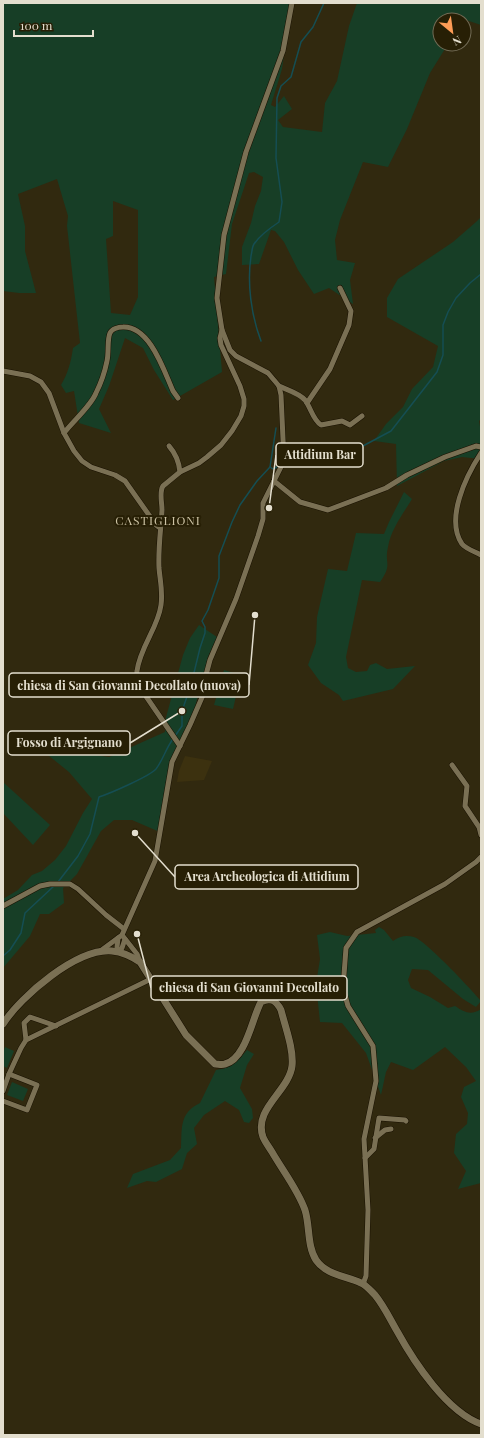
<svg xmlns="http://www.w3.org/2000/svg" width="484" height="1438" viewBox="0 0 484 1438" font-family="'Playfair Display',serif">
  <style>
    .built { fill: #3c310f }
    .green { fill: #173e26; fill-rule: evenodd }
    .lines { fill: none; stroke-linecap: round; stroke-linejoin: round }
    .stream { stroke: #154e53; stroke-width: 1.5 }
    .minor-casing { stroke: #191100; stroke-width: 6 }
    .secondary-casing { stroke: #191100; stroke-width: 8 }
    .minor { stroke: #7a7054; stroke-width: 5 }
    .secondary { stroke: #7a7054; stroke-width: 7 }
    .labels { text-anchor: middle; dominant-baseline: central; stroke-width: 4; stroke-linejoin: round; paint-order: stroke }
    .neighbourhood-label { font-size: 12px; letter-spacing: 1px; fill: #cdc3a5; stroke: #271f05 }
    .leader { fill: none; stroke: #e3dece; stroke-width: 1.5 }
    .callout-dot { fill: #e3dece; stroke: #271f05; stroke-width: 1.5 }
    .callout { fill: #271f05; stroke: #e3dece; stroke-width: 1.5 }
    .callout-label { font-size: 12px; text-anchor: middle; font-weight: bold; fill: #e3dece }
  </style>
  <rect width="100%" height="100%" fill="#31290f"/>
  <polygon class="built" points="185,756 212,761 204,780 177,782 179,771"/>
  <g class="green">
    <path d="M 3,3 L 294,3 L 290,14 L 282,69 L 271,105 L 275,107 L 284,96 L 292,109 L 278,120 L 283,127 L 322,132 L 325,103 L 337,81 L 349,26 L 357,3 L 481,3 L 481,25 L 463,19 L 462,20 L 440,20 L 440,44 L 448,44 L 430,73 L 407,129 L 388,167 L 363,162 L 340,220 L 335,240 L 337,260 L 355,263 L 350,280 L 353,304 L 329,288 L 314,294 L 298,270 L 284,242 L 275,231 L 271,230 L 259,264 L 242,265 L 242,247 L 251,223 L 255,206 L 261,191 L 263,177 L 254,172 L 249,173 L 232,224 L 226,274 L 214,277 L 222,372 L 173,400 L 154,370 L 143,348 L 125,338 L 109,386 L 99,409 L 111,433 L 79,423 L 74,391 L 66,393 L 61,385 C 68,373 71,362 73,348 L 80,343 L 67,226 L 68,216 L 57,179 L 18,194 L 25,226 L 25,251 L 36,293 L 19,293 L 3,291 ZM 113,201 L 138,210 L 138,297 L 130,315 L 111,313 L 106,239 L 113,236 Z"/>
    <polygon points="481,217 481,419 479,421 481,432 481,459 462,457 444,461 397,486 396,444 374,441 386,424 403,407 412,389 433,367 438,346 387,317 387,298 398,279 453,242 476,222"/>
    <path d="M 404,492 L 412,499 C 403,514 391,529 388,547 C 384,564 393,564 380,582 L 362,580 L 346,657 L 348,668 L 356,672 L 367,671 L 370,665 L 376,663 L 387,669 L 415,666 L 393,689 L 343,701 L 339,695 L 321,683 L 308,665 L 316,643 L 317,617 L 328,569 L 347,571 L 356,533 L 384,534 L 389,522 Z"/>
    <polygon points="199,625 217,637 208,657 195,707 174,764 162,833 132,820 114,820 101,831 77,874 63,888 64,903 49,914 40,914 30,936 3,968 3,899 18,890 32,875 42,871 55,860 66,846 83,813 92,799 69,772 43,751 47,737 52,732 73,745 95,755 109,757 165,732 165,721 183,655 190,638"/>
    <polygon points="224,670 241,675 233,709 214,705"/>
    <polygon points="3,782 50,825 33,845 3,813"/>
    <path d="M 379,927 L 384,930 L 393,941 C 400,936 406,935 414,937 C 425,940 472,990 481,1001 L 476,1007 L 463,999 L 428,970 L 412,969 L 408,980 L 411,988 L 430,997 L 448,1008 L 455,1006 C 464,1012 471,1016 481,1009 L 481,1183 L 458,1189 L 466,1171 L 454,1153 L 456,1134 L 467,1124 L 468,1113 L 461,1097 L 464,1087 L 476,1081 L 466,1067 L 445,1047 L 413,1070 L 391,1062 L 386,1072 L 381,1095 L 366,1053 L 342,1023 L 320,1022 L 316,984 L 320,959 L 317,935 L 330,932 L 347,936 L 376,933 L 375,930 Z"/>
    <polygon points="5,1047 14,1051 7,1068 3,1066 3,1053"/>
    <path d="M 247,1050 L 254,1054 L 247,1065 L 240,1088 L 252,1109 L 253,1118 L 249,1123 L 244,1122 L 239,1110 L 225,1101 L 204,1115 L 194,1128 L 197,1144 L 187,1153 L 182,1169 L 156,1182 L 147,1181 L 127,1188 L 133,1174 L 170,1160 L 181,1148 C 182,1129 179,1113 200,1103 L 216,1070 C 232,1068 237,1062 247,1050 Z"/>
    <polygon points="12,1082 28,1089 23,1101 7,1095"/>
  </g>
  <g class="lines">
    <g class="stream">
      <path d="M 261,341 C 251,315 247,283 251,256 C 252,252 252,247 254,244 C 260,235 270,228 279,222 L 282,202 L 276,158 L 277,98 L 281,86 L 291,77 L 301,42 L 313,27 L 324,3"/>
      <polyline points="301,463 307,463 315,459 327,459 337,457 361,447 391,431 437,372 443,355 443,325 448,312 456,298 470,283 481,274"/>
      <polyline points="270,467 273,469 277,467"/>
      <polyline points="175,736 182,726 182,711 191,685 200,648 205,633 205,627 202,621 208,610 219,578 219,556 232,522 240,505 257,481 270,467 276,428"/>
      <path d="M 58,882 L 78,856 L 90,834 L 99,797 C 111,793 148,777 156,769 C 163,760 166,748 173,739"/>
      <polyline points="3,956 10,950 21,933 25,913 54,886"/>
    </g>
    <defs>
      <g id="minor">
        <polyline points="3,371 30,376 41,382 49,393 64,433 74,451 82,461 91,467 115,475 125,481 156,525 160,528"/>
        <path d="M 279,386 C 287,390 299,393 305,400 C 311,408 313,420 321,425 L 342,421 L 350,425 L 362,416"/>
        <polyline points="307,403 330,369 349,325 351,311 340,288"/>
        <path d="M 64,433 C 73,421 91,406 96,393 C 101,383 105,371 107,361 C 109,353 107,339 110,333 C 112,329 118,327 123,327 C 150,326 164,371 173,391 L 178,398"/>
        <path d="M 169,446 C 176,454 179,461 180,472"/>
        <path d="M 481,453 C 466,476 445,519 462,544 C 466,549 476,552 481,555"/>
        <polyline points="274,481 300,502 328,510 386,488 407,475 445,457 476,446 481,447"/>
        <path d="M 180,746 L 141,689 C 139,683 136,677 137,671 C 140,647 158,628 161,605 C 163,592 160,580 159,568 C 158,548 161,529 162,510 C 162,502 159,492 163,486 L 180,472 L 199,463 L 207,457 L 221,445 L 232,431 L 241,416 L 244,406 L 244,399 L 240,386 L 221,345 L 220,338 L 222,330"/>
        <polyline points="452,765 467,786 465,806 479,827 481,835"/>
        <polyline points="3,906 40,886 50,884 70,884 78,889 106,915 124,929"/>
        <polyline points="122,935 137,954 140,962"/>
        <polyline points="118,938 117,947 119,952"/>
        <polyline points="99,952 122,935 155,861 172,762 190,725 207,686 206,675 210,660 236,599 258,536 263,519 263,503 284,461 281,395 279,386 268,373 236,356 230,350 222,330 217,298 224,235 246,152 283,51 292,3"/>
        <polyline points="119,952 122,948 125,939"/>
        <polyline points="26,1040 151,979"/>
        <polyline points="9,1074 21,1048 26,1040 24,1023 30,1017 56,1026"/>
        <polyline points="3,1091 9,1074 37,1085 27,1110 3,1101"/>
        <polyline points="375,1138 385,1130 391,1129"/>
        <polyline points="365,1158 374,1149 379,1118 405,1120 406,1121"/>
        <polyline points="363,1284 366,1276 368,1210 364,1139 376,1081 373,1046 348,1006 343,988 346,948 357,932 445,884 476,862 481,857"/>
      </g>
      <path id="secondary" d="M 3,1024 C 21,996 77,948 112,951 C 122,952 131,956 140,962 L 186,1035 L 215,1064 C 218,1064 222,1065 225,1064 C 246,1059 252,1018 261,1002 C 270,997 276,1000 281,1010 C 285,1026 294,1050 292,1066 C 289,1091 253,1109 263,1137 C 265,1142 269,1147 272,1152 C 283,1171 298,1190 305,1210 C 310,1226 307,1246 316,1260 C 326,1275 346,1276 361,1283 C 366,1285 371,1291 375,1295 C 384,1306 390,1319 397,1331 C 414,1362 447,1412 481,1424"/>
    </defs>
    <use href="#minor" class="minor-casing"/>
    <use href="#secondary" class="secondary-casing"/>
    <use href="#minor" class="minor"/>
    <use href="#secondary" class="secondary"/>
  </g>
  <g class="labels">
    <g class="neighbourhood-label">
      <text x="158" y="520">CASTIGLIONI</text>
    </g>
  </g>
  <path class="leader" d="M269 508L276 455M255 615L249 685M182 711L130 743M135 833L175 877M137 934L151 988"/>
  <g class="callout-dot">
    <circle cx="269" cy="508" r="4"/>
    <circle cx="255" cy="615" r="4"/>
    <circle cx="182" cy="711" r="4"/>
    <circle cx="135" cy="833" r="4"/>
    <circle cx="137" cy="934" r="4"/>
  </g>
  <g class="callout">
    <rect x="276" y="443" width="87" height="24" rx="4"/>
    <rect x="9" y="673" width="240" height="24" rx="4"/>
    <rect x="8" y="731" width="122" height="24" rx="4"/>
    <rect x="175" y="865" width="183" height="24" rx="4"/>
    <rect x="151" y="976" width="196" height="24" rx="4"/>
  </g>
  <g class="callout-label">
    <text x="320" y="459">Attidium Bar</text>
    <text x="129" y="690">chiesa di San Giovanni Decollato (nuova)</text>
    <text x="69" y="747">Fosso di Argignano</text>
    <text x="267" y="881">Area Archeologica di Attidium</text>
    <text x="249" y="992">chiesa di San Giovanni Decollato</text>
  </g>
  <rect width="484" height="1438" fill="none" stroke="#e3dece" stroke-width="8"/>
  <g transform="translate(452 32) rotate(151)"><circle r="19" fill="#271f05" stroke="#726b55"/>
  <path d="M0-3L7 15L0 10L-7 15Z" fill="#fd9c56"/>
  <text y="-6" font-size="11" font-weight="bold" text-anchor="middle" fill="#e3dece">N</text>
  </g>
  <path d="M14 30v6h79v-6" fill="none" stroke="#e3dece" stroke-width="2"/>
  <text x="20" y="30" font-size="12" fill="#e3dece" stroke="#271f05" stroke-width="3" paint-order="stroke">100 m</text>
</svg>
